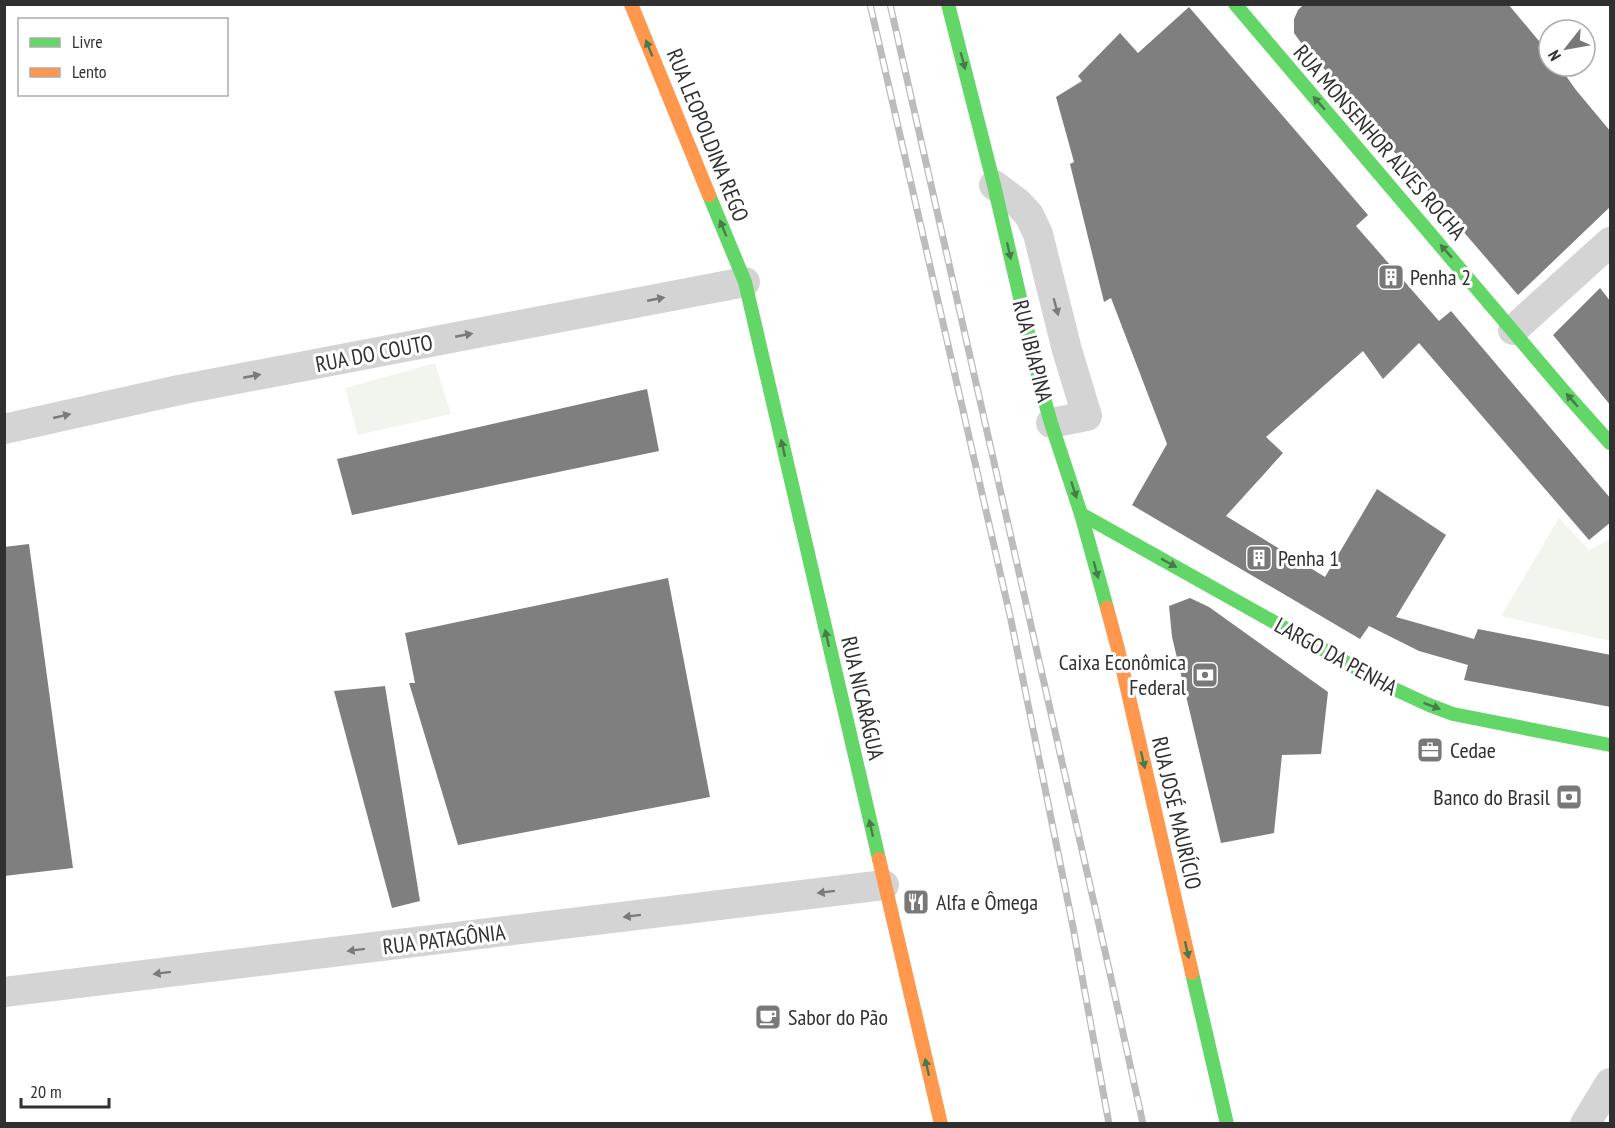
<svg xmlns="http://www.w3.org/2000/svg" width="1615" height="1128" viewBox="0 0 1615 1128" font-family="'PT Sans Narrow',sans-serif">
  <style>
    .green { fill: #f2f5ed }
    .building { fill: #7f7f7f }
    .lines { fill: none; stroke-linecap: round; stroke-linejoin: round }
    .street { stroke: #d4d4d4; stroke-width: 30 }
    .fast { stroke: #63d668; stroke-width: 14 }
    .slow { stroke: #ff974d; stroke-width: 14 }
    .rail-casing { stroke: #bcbcbc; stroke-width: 7 }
    .rail { stroke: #fff; stroke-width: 4.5; stroke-dasharray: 14; stroke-linecap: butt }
    .oneway { fill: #477b49 }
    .oneway2 { fill: #7a7a7a }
    .labels { text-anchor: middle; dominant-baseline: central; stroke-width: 6; stroke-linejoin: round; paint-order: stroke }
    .street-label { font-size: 22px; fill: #303030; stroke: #fff }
    .poi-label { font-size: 22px; fill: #303030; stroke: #fff; text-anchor: start }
  </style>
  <rect width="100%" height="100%" fill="#fff"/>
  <g class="green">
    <polygon points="435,363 451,414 358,435 345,388"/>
    <polygon points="1559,518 1589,550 1610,539 1610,641 1501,616"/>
  </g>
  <g class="building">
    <polygon points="1304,4 1508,4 1549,53 1549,66 1559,66 1576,90 1611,132 1611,206 1518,295 1399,157 1357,111 1328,73 1304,47 1294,33 1294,19 1298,10"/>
    <polygon points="1189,7 1368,215 1356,226 1439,321 1451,311 1611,499 1611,522 1589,540 1419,343 1383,379 1363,351 1266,437 1283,453 1226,516 1325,577 1377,489 1446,535 1396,617 1474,639 1478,629 1611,655 1611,707 1464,680 1468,665 1419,651 1369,626 1360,639 1132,505 1167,444 1111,298 1104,302 1070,164 1074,162 1056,97 1082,81 1078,76 1120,33 1138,53"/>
    <polygon points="1600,288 1611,302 1611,406 1553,335"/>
    <polygon points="647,389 659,451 352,515 337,459"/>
    <polygon points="29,544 73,868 4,876 4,547"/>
    <polygon points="668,578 710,797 458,845 409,683 415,683 405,633"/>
    <polygon points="1190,598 1209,607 1328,692 1321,754 1282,755 1274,833 1221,843 1172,637 1169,606"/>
    <polygon points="385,686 420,901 392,908 334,691"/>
  </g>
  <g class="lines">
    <g class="street">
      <polyline points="994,185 1018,203 1029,215 1038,234 1067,350 1087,416 1051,423"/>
      <polyline points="1513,330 1610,242"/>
      <polyline points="4,429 179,390 745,282"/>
      <polyline points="4,992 884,885"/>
      <polyline points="1585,1124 1610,1083"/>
    </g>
    <g class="fast">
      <polyline points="948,4 994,185 1040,384 1051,423 1081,514 1107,608"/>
      <polyline points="1235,4 1568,396 1610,443"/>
      <polyline points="709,195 745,282 879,859"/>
      <polyline points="1081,514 1390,687 1429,705 1453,714 1610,745"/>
      <polyline points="1192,973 1227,1124"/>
    </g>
    <g class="slow">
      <polyline points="631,4 709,195"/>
      <polyline points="1107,608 1118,649 1192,973"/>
      <polyline points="879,859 941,1124"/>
    </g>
    <defs>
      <g id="rail">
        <polyline points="870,4 1011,620 1073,927 1109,1124"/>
        <polyline points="890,4 1109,969 1143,1124"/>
      </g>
    </defs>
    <use href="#rail" class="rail-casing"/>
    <use href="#rail" class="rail"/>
  </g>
  <defs><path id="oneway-solid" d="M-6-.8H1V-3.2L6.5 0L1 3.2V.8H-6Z" transform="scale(1.5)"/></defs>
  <g class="oneway">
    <use href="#oneway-solid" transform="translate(649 48) rotate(-112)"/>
    <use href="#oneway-solid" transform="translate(963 61) rotate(75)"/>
    <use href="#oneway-solid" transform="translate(1319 103) rotate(-131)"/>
    <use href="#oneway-solid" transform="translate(723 228) rotate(-112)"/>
    <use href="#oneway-solid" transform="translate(1009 251) rotate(77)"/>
    <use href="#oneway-solid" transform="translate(1446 251) rotate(-131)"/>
    <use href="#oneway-solid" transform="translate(1572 400) rotate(-131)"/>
    <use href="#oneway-solid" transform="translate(783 448) rotate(-103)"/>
    <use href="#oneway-solid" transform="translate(1074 490) rotate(72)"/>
    <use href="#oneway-solid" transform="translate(1169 563) rotate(29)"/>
    <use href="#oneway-solid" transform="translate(1096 570) rotate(75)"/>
    <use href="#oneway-solid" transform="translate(827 638) rotate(-103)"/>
    <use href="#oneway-solid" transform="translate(1432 706) rotate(21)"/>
    <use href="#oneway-solid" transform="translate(1143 760) rotate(77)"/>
    <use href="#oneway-solid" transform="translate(871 828) rotate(-103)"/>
    <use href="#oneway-solid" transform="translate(1187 950) rotate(77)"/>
    <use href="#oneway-solid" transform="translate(927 1067) rotate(-103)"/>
  </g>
  <g class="oneway2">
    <use href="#oneway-solid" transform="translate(656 299) rotate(-11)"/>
    <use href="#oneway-solid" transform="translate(1056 307) rotate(75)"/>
    <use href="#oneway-solid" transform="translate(464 335) rotate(-11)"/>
    <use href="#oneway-solid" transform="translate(252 376) rotate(-11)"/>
    <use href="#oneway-solid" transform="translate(62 416) rotate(-13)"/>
    <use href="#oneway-solid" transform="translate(826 892) rotate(173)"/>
    <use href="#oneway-solid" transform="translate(632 916) rotate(173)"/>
    <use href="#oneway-solid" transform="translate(356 950) rotate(173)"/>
    <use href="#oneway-solid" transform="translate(162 973) rotate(173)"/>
  </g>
  <defs>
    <symbol id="building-square" viewBox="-11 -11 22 22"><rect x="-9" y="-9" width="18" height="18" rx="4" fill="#787878" stroke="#fff"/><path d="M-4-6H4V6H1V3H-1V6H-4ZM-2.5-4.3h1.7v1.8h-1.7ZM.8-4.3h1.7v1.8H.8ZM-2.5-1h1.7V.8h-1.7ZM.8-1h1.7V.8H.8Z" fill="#fff"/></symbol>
    <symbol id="bank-square" viewBox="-11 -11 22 22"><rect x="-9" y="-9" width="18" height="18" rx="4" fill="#787878" stroke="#fff"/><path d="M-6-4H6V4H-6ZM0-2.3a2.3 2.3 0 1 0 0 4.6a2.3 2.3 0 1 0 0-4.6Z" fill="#fff"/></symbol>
    <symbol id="office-square" viewBox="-11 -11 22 22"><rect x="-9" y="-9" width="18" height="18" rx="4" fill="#787878" stroke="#fff"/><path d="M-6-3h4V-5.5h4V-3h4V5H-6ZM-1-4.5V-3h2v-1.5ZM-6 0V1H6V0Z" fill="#fff"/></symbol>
    <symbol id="restaurant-square" viewBox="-11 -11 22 22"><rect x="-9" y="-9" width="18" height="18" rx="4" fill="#787878" stroke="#fff"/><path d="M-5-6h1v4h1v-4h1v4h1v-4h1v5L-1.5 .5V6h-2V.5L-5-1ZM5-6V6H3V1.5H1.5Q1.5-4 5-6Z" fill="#fff"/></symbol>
    <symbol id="cafe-square" viewBox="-11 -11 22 22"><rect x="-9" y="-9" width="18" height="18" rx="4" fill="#787878" stroke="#fff"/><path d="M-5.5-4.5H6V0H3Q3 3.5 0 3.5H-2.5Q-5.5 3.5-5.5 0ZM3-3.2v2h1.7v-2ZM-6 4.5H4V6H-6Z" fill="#fff"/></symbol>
  </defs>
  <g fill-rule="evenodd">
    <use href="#building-square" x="1376" y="262" width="30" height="30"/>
    <use href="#building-square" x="1244" y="543" width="30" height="30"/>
    <use href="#bank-square" x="1190" y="660" width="30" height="30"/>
    <use href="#office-square" x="1415" y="735" width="30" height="30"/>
    <use href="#bank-square" x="1554" y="782" width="30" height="30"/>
    <use href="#restaurant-square" x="901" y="887" width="30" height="30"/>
    <use href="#cafe-square" x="753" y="1002" width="30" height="30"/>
  </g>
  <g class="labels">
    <g class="street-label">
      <text transform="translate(708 135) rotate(68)">RUA LEOPOLDINA REGO</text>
      <text transform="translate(1380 142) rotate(49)">RUA MONSENHOR ALVES ROCHA</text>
      <text transform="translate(1033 351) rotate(76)">RUA IBIAPINA</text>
      <text transform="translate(374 353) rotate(-11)">RUA DO COUTO</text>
      <text transform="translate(1336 656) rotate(29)">LARGO DA PENHA</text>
      <text transform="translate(863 698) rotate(77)">RUA NICARÁGUA</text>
      <text transform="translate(1177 813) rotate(77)">RUA JOSÉ MAURÍCIO</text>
      <text transform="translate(444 939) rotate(-7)">RUA PATAGÔNIA</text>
    </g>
    <g class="poi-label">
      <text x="1410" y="277">Penha 2</text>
      <text x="1278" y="558">Penha 1</text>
      <text x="1186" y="662" text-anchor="end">Caixa Econômica<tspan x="1186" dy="25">Federal</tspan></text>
      <text x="1450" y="750">Cedae</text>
      <text x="1550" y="797" text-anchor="end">Banco do Brasil</text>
      <text x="936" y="902">Alfa e Ômega</text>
      <text x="788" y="1017">Sabor do Pão</text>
    </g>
  </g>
  <rect width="1615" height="1128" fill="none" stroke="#303030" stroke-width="12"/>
  <rect x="18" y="18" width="210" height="78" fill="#ffffff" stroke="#acacac" stroke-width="1.5"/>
  <rect x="30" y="38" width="30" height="9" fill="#63d668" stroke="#acacac" stroke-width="1.5"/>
  <text x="72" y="48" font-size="18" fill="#303030">Livre</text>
  <rect x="30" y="68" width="30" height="9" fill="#ff974d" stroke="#acacac" stroke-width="1.5"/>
  <text x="72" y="78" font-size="18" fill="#303030">Lento</text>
  <g transform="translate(1567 48) rotate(239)"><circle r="28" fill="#ffffff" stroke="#acacac" stroke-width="1.5"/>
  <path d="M0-4.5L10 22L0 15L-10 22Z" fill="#787878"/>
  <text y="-9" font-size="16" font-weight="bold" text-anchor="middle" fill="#303030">N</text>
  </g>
  <path d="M21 1098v9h88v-9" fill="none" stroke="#303030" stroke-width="3"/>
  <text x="30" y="1098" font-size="18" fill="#303030" stroke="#ffffff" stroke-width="4.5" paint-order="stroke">20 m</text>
</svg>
